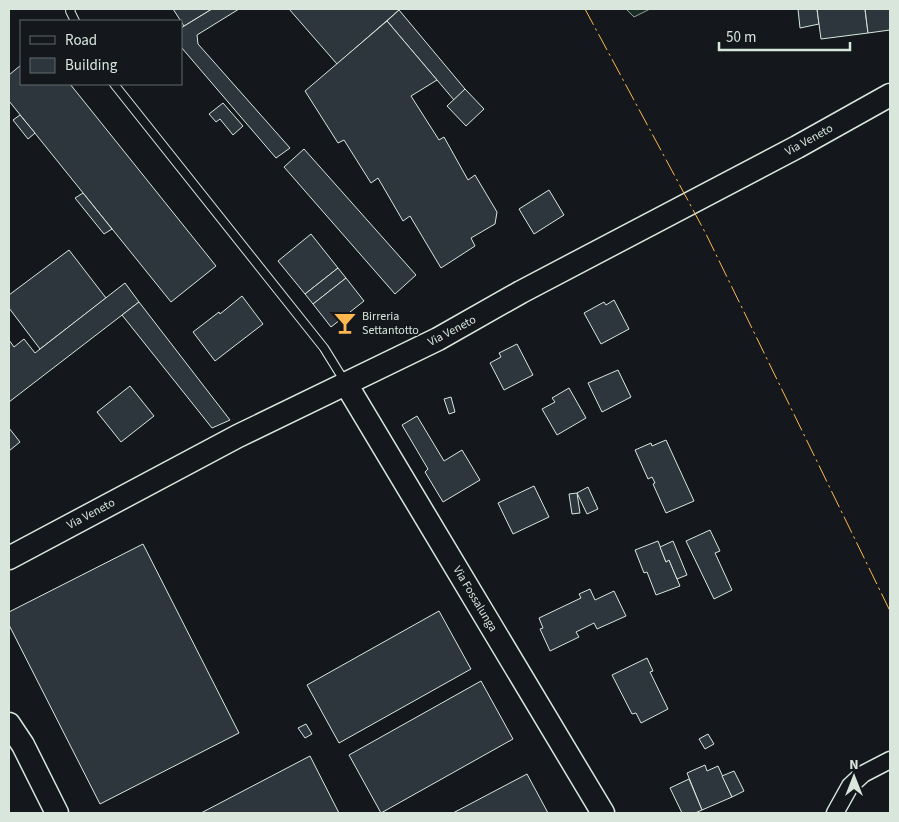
<svg xmlns="http://www.w3.org/2000/svg" width="899" height="822" viewBox="0 0 899 822" font-family="'Source Sans 3',sans-serif">
  <style>
    .green { fill: #1a2d24; stroke: #939e99 }
    .building { fill: #2c363c; stroke: #d8e6dc }
    .lines { fill: none; stroke-linecap: round; stroke-linejoin: round }
    .lane-casing { stroke: #d8e6dc; stroke-width: 10 }
    .street-casing { stroke: #d8e6dc; stroke-width: 19 }
    .secondary-casing { stroke: #d8e6dc; stroke-width: 25 }
    .lane { stroke: #14181c; stroke-width: 8 }
    .street { stroke: #14181c; stroke-width: 16 }
    .secondary { stroke: #14181c; stroke-width: 22 }
    .power { stroke: #ffb74d; stroke-width: 1; stroke-dasharray: 18 4 2.5 4; stroke-linecap: butt }
    .labels { text-anchor: middle; dominant-baseline: central; stroke-width: 4; stroke-linejoin: round; paint-order: stroke }
    .street-label { font-size: 12px; fill: #d8e6dc; stroke: #14181c }
    .poi-label { font-size: 12px; fill: #d8e6dc; stroke: #14181c; text-anchor: start }
  </style>
  <rect width="100%" height="100%" fill="#14181c"/>
  <polygon class="green" points="626,9 650,9 634,17"/>
  <g class="building">
    <polygon points="173,9 212,9 184,26"/>
    <polygon points="212,9 239,9 197,35 198,44 290,148 276,158 181,47 181,28"/>
    <polygon points="289,9 398,9 399,10 337,64"/>
    <polygon points="798,9 817,9 819,24 800,28"/>
    <polygon points="817,9 865,9 868,33 821,39"/>
    <polygon points="865,9 890,9 890,30 868,33"/>
    <polygon points="399,10 465,89 454,100 387,21"/>
    <polygon points="387,21 437,80 411,96 439,140 444,137 468,180 475,175 497,212 495,224 471,238 475,246 441,268 410,216 403,221 378,178 371,183 344,140 338,143 305,91"/>
    <polygon points="21,65 21,84 70,84 216,266 171,302 9,101 9,75"/>
    <polygon points="465,89 484,109 466,126 447,106"/>
    <polygon points="223,103 243,126 233,135 220,119 216,122 209,114"/>
    <polygon points="20,115 35,133 28,139 13,120"/>
    <polygon points="304,149 416,275 395,294 284,167"/>
    <polygon points="549,190 564,215 534,234 519,209"/>
    <polygon points="83,193 112,229 104,234 75,198"/>
    <polygon points="311,234 338,268 305,294 278,261"/>
    <polygon points="69,250 106,298 40,349 9,308 9,295"/>
    <polygon points="338,268 346,278 313,304 305,294"/>
    <polygon points="346,278 364,301 331,327 313,304"/>
    <polygon points="125,283 139,302 9,402 9,340 14,347 24,339 35,353"/>
    <polygon points="242,296 263,324 215,361 193,332 219,312 220,314"/>
    <polygon points="614,300 629,329 601,344 584,313 604,302 606,305"/>
    <polygon points="139,302 230,420 212,428 122,315"/>
    <polygon points="517,344 533,375 504,390 490,363 501,357 499,353"/>
    <polygon points="618,370 631,397 602,412 588,383"/>
    <polygon points="130,386 154,416 121,442 97,412"/>
    <polygon points="569,388 586,418 557,435 542,409 555,402 552,398"/>
    <polygon points="451,397 455,412 449,414 444,399"/>
    <polygon points="417,416 444,461 462,450 480,480 443,502 425,472 428,469 402,425"/>
    <polygon points="9,428 20,442 9,451"/>
    <polygon points="666,440 694,501 666,513 653,484 655,483 652,477 648,479 635,450 651,443 652,446"/>
    <polygon points="534,486 549,517 513,534 498,503"/>
    <polygon points="588,487 598,509 587,514 577,493"/>
    <polygon points="577,493 580,513 572,514 569,494"/>
    <polygon points="710,530 720,551 715,553 732,590 714,599 686,541"/>
    <polygon points="658,541 666,562 669,560 680,586 656,595 647,572 644,573 635,550"/>
    <polygon points="673,541 687,575 677,579 669,560 666,562 660,547"/>
    <polygon points="143,544 239,733 100,804 9,625 9,612"/>
    <polygon points="590,589 595,600 614,591 626,616 597,629 594,623 576,632 579,637 550,651 540,629 543,628 539,618 581,598 579,594"/>
    <polygon points="439,611 471,669 339,743 307,685"/>
    <polygon points="647,658 653,671 650,672 668,709 641,723 636,713 632,714 612,675"/>
    <polygon points="481,681 513,739 381,813 349,755"/>
    <polygon points="306,724 312,734 305,738 298,728"/>
    <polygon points="708,734 714,744 705,749 699,739"/>
    <polygon points="310,756 339,813 201,813"/>
    <polygon points="705,765 707,771 718,766 732,797 702,810 687,773"/>
    <polygon points="734,771 744,791 732,797 722,776"/>
    <polygon points="527,774 548,813 453,813"/>
    <polygon points="689,779 702,810 695,813 682,813 670,788"/>
  </g>
  <g class="lines">
    <defs>
      <g id="lane">
        <polyline points="71,9 70,11 75,21"/>
        <polyline points="114,84 324,348 345,382"/>
      </g>
      <polyline id="street" points="835,813 850,786 863,774 890,760"/>
      <g id="secondary">
        <polyline points="346,384 603,813"/>
        <polyline points="9,558 238,436 438,339 521,292 797,147 890,95"/>
        <polyline points="9,724 23,745 57,813"/>
      </g>
    </defs>
    <use href="#lane" class="lane-casing"/>
    <use href="#street" class="street-casing"/>
    <use href="#secondary" class="secondary-casing"/>
    <use href="#lane" class="lane"/>
    <use href="#street" class="street"/>
    <use href="#secondary" class="secondary"/>
    <polyline class="power" points="585,9 706,234 890,611"/>
  </g>
  <defs>
    <symbol id="bar-bare" viewBox="-9 -9 18 18"><path d="M-6-5H6L.8 .8V4.5H3.5V6h-7V4.5H-.8V.8Z" fill="#ffb74d" stroke="#14181c" stroke-width="2.5" paint-order="stroke"/></symbol>
  </defs>
  <g fill-rule="evenodd">
    <use href="#bar-bare" x="329" y="307" width="32" height="32"/>
  </g>
  <g class="labels">
    <g class="street-label">
      <text transform="translate(809 140) rotate(-29)">Via Veneto</text>
      <text transform="translate(452 331) rotate(-28)">Via Veneto</text>
      <text transform="translate(91 514) rotate(-28)">Via Veneto</text>
      <text transform="translate(475 599) rotate(59)">Via Fossalunga</text>
    </g>
    <g class="poi-label">
      <text x="362" y="316">Birreria<tspan x="362" dy="14">Settantotto</tspan></text>
    </g>
  </g>
  <rect width="899" height="822" fill="none" stroke="#d8e6dc" stroke-width="20"/>
  <rect x="20" y="20" width="162" height="65" fill="#14181c" stroke="#626a69"/>
  <rect x="30" y="36" width="25" height="8" fill="#14181c" stroke="#626a69"/>
  <text x="65" y="45" font-size="15" fill="#d8e6dc">Road</text>
  <rect x="30" y="58" width="25" height="15" fill="#2c363c" stroke="#626a69"/>
  <text x="65" y="70" font-size="15" fill="#d8e6dc">Building</text>
  <g transform="translate(854 777)" stroke="#14181c" stroke-width="4" paint-order="stroke">
  <path d="M0-4L9 19L0 12L-9 19Z" fill="#d8e6dc"/>
  <text y="-8" font-size="14" font-weight="bold" text-anchor="middle" fill="#d8e6dc">N</text>
  </g>
  <path d="M719 42v8h131v-8" fill="none" stroke="#d8e6dc" stroke-width="2.5"/>
  <text x="726" y="42" font-size="15" fill="#d8e6dc" stroke="#14181c" stroke-width="4" paint-order="stroke">50 m</text>
</svg>
